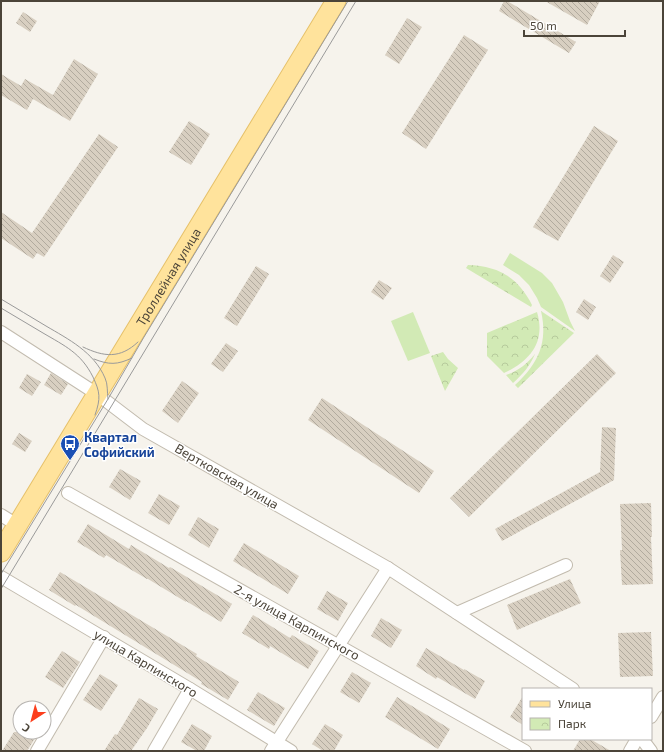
<svg xmlns="http://www.w3.org/2000/svg" width="664" height="752" viewBox="0 0 664 752" font-family="'Exo 2',sans-serif">
  <style>
    .park { fill: url(#park-crowns) }
    .pitch { fill: #d2eab5 }
    .building { fill: url(#building-back-hatch) }
    .lines { fill: none; stroke-linecap: round; stroke-linejoin: round }
    .street-casing { stroke: #c2bbae; stroke-width: 14 }
    .primary-casing { stroke: #e6c16a; stroke-width: 21 }
    .street { stroke: #fff; stroke-width: 12 }
    .primary { stroke: #ffe39c; stroke-width: 19 }
    .tram { stroke: #9a9a9a; stroke-width: 1 }
    .labels { text-anchor: middle; dominant-baseline: central; stroke-width: 3; stroke-linejoin: round; paint-order: stroke }
    .street-label { font-size: 13px; fill: #4b4439; stroke: #fff }
    .transit-label { font-size: 13px; font-weight: bold; fill: #164399; stroke: #fff; text-anchor: start }
  </style>
  <defs>
    <pattern id="park-crowns" width="20" height="18" patternUnits="userSpaceOnUse"><rect width="20" height="18" fill="#d2eab5"/><path d="M2 6a3 3 0 1 1 6 0M12 15a3 3 0 1 1 6 0" fill="none" stroke="#b6ca9c"/></pattern>
    <pattern id="building-back-hatch" width="6" height="6" patternUnits="userSpaceOnUse"><rect width="6" height="6" fill="#d8cfc1"/><path d="M-1 5l2 2M0 0l6 6M5-1l2 2" fill="none" stroke="#b1aa9e"/></pattern>
  </defs>
  <rect width="100%" height="100%" fill="#f6f3ec"/>
  <g class="park">
    <path d="M 468,265 C 498,266 518,277 532,305 L 531,307 L 466,268 Z"/>
    <path d="M 541,311 L 574,333 L 518,388 L 515,385 C 539,363 548,342 541,311 Z"/>
    <path d="M 537,312 C 546,342 530,361 504,373 L 487,356 L 487,333 Z"/>
    <polygon points="443,352 448,359 458,368 445,391 431,356"/>
    <path d="M 535,354 C 530,366 523,374 513,383 L 506,375 C 518,371 527,364 535,354 Z"/>
  </g>
  <g class="pitch">
    <polygon points="510,253 542,273 552,283 563,302 570,321 575,331 541,307 537,298 529,285 519,275 503,265"/>
    <polygon points="413,312 430,353 408,361 391,321"/>
  </g>
  <g class="building">
    <polygon points="504,1 507,1 576,42 569,53 499,11"/>
    <polygon points="545,1 600,1 587,25"/>
    <polygon points="23,12 37,21 30,32 16,23"/>
    <polygon points="407,18 422,27 399,64 385,55"/>
    <polygon points="464,35 488,50 426,149 402,133"/>
    <polygon points="74,59 98,74 70,121 33,99 27,110 1,95 1,74 21,86 25,79 53,95"/>
    <polygon points="189,121 210,134 191,165 169,152"/>
    <polygon points="594,126 618,141 558,241 533,227"/>
    <polygon points="99,134 118,147 44,257 37,253 33,259 1,238 1,212 32,233"/>
    <polygon points="613,255 624,262 610,283 600,276"/>
    <polygon points="256,266 269,274 237,326 224,318"/>
    <polygon points="379,280 392,288 383,300 371,292"/>
    <polygon points="584,299 596,307 588,320 576,312"/>
    <polygon points="226,343 238,351 223,372 211,364"/>
    <polygon points="597,354 616,373 469,517 450,498"/>
    <polygon points="51,373 68,384 61,395 44,385"/>
    <polygon points="27,374 41,382 32,396 19,388"/>
    <polygon points="182,381 199,393 178,423 162,411"/>
    <polygon points="322,398 434,471 419,493 308,420"/>
    <polygon points="602,427 616,428 614,480 502,541 495,529 600,472"/>
    <polygon points="19,433 32,441 25,452 12,444"/>
    <polygon points="120,469 141,481 130,500 109,487"/>
    <polygon points="159,494 180,506 169,525 148,513"/>
    <polygon points="651,503 652,537 651,537 653,584 622,585 620,550 622,550 620,504"/>
    <polygon points="198,517 219,529 209,548 188,535"/>
    <polygon points="88,524 129,549 131,545 169,568 170,567 232,604 221,622 186,601 186,602 148,579 147,579 106,555 104,558 77,542"/>
    <polygon points="244,543 299,576 288,594 233,561"/>
    <polygon points="60,572 197,654 196,656 239,682 228,700 201,684 202,682 76,605 75,606 49,590"/>
    <polygon points="570,579 581,603 517,630 507,605"/>
    <polygon points="327,591 348,603 338,621 317,609"/>
    <polygon points="253,615 290,638 292,635 319,651 308,669 270,646 269,649 242,633"/>
    <polygon points="381,618 402,630 391,648 371,636"/>
    <polygon points="651,632 653,676 620,677 618,633"/>
    <polygon points="426,648 464,670 464,669 485,681 475,699 437,677 436,679 416,666"/>
    <polygon points="62,651 80,662 63,688 45,677"/>
    <polygon points="352,672 371,683 359,703 340,692"/>
    <polygon points="100,674 118,685 101,711 83,700"/>
    <polygon points="258,692 285,708 274,726 247,710"/>
    <polygon points="523,696 523,725 510,717"/>
    <polygon points="397,697 450,729 438,749 385,717"/>
    <polygon points="139,698 158,709 147,728 131,751 104,751 115,734 117,735"/>
    <polygon points="192,724 212,736 204,751 197,751 181,742"/>
    <polygon points="325,724 343,735 334,751 323,751 312,744"/>
    <polygon points="14,732 39,732 27,751 2,751"/>
    <polygon points="580,739 590,739 611,751 573,751"/>
  </g>
  <g class="lines">
    <defs>
      <g id="street">
        <polyline points="1,332 97,394 143,429 388,568 573,689"/>
        <polyline points="68,493 525,751"/>
        <polyline points="1,515 17,525"/>
        <polyline points="1,577 190,689 291,751"/>
        <polyline points="457,613 566,565"/>
        <polyline points="651,717 663,697"/>
        <polyline points="642,739 651,751"/>
        <polyline points="37,751 104,637"/>
        <polyline points="154,751 190,689"/>
        <polyline points="271,751 388,568"/>
        <polyline points="630,751 637,739"/>
      </g>
      <g id="primary">
        <path id="s1" d="M 1,552 L 336,1"/>
      </g>
    </defs>
    <use href="#street" class="street-casing"/>
    <use href="#primary" class="primary-casing"/>
    <use href="#street" class="street"/>
    <use href="#primary" class="primary"/>
    <g class="tram">
      <path d="M 1,299 C 16,308 31,317 46,326 C 68,339 94,352 105,378 C 108,384 107,392 108,399"/>
      <path d="M 1,308 C 15,316 29,325 43,333 C 65,346 81,353 93,377 C 100,392 101,398 95,415"/>
      <path d="M 83,347 C 104,357 120,359 138,342"/>
      <path d="M 94,359 C 109,365 117,365 132,358"/>
      <polyline points="1,574 108,399 144,337 348,1"/>
      <polyline points="1,589 356,1"/>
    </g>
  </g>
  <defs>
    <symbol id="bus-pin" viewBox="-11 -11 22 30"><path d="M0 17L-7.5 6A9.5 9.5 0 1 1 7.5 6Z" fill="#1a4fb4" stroke="#fff"/><path d="M-5-6H5V4H4V6H2V4H-2V6H-4V4H-5ZM-3.5-4V0h7V-4ZM-3.5 1.2v1.5H-2V1.2ZM2 1.2v1.5H3.5V1.2Z" fill="#fff"/></symbol>
  </defs>
  <g fill-rule="evenodd">
    <use href="#bus-pin" x="59" y="433" width="22" height="30"/>
  </g>
  <g class="labels">
    <g class="street-label">
      <text stroke="none"><textPath href="#s1" startOffset="322">Троллейная улица</textPath></text>
      <text transform="translate(227 476) rotate(30)">Вертковская улица</text>
      <text transform="translate(297 622) rotate(29)">2-я улица Карпинского</text>
      <text transform="translate(146 663) rotate(31)">улица Карпинского</text>
    </g>
    <g class="transit-label">
      <text x="84" y="437">Квартал<tspan x="84" dy="15">Софийский</tspan></text>
    </g>
  </g>
  <rect width="664" height="752" fill="none" stroke="#4b4439" stroke-width="4"/>
  <rect x="522" y="688" width="130" height="52" fill="#ffffff" stroke="#b7b4b0"/>
  <rect x="530" y="701" width="20" height="6" fill="#ffe39c" stroke="#b7b4b0"/>
  <text x="558" y="708" font-size="12" fill="#4b4439">Улица</text>
  <rect x="530" y="718" width="20" height="12" fill="url(#park-crowns)" stroke="#b7b4b0"/>
  <text x="558" y="728" font-size="12" fill="#4b4439">Парк</text>
  <g transform="translate(32 720) rotate(216)"><circle r="19" fill="#ffffff" stroke="#b7b4b0"/>
  <path d="M0-3L7 15L0 10L-7 15Z" fill="#fc3f1d"/>
  <text y="-6" font-size="11" font-weight="bold" text-anchor="middle" fill="#4b4439">С</text>
  </g>
  <path d="M524 30v6h101v-6" fill="none" stroke="#4b4439" stroke-width="2"/>
  <text x="530" y="30" font-size="12" fill="#4b4439" stroke="#ffffff" stroke-width="3" paint-order="stroke">50 m</text>
</svg>
